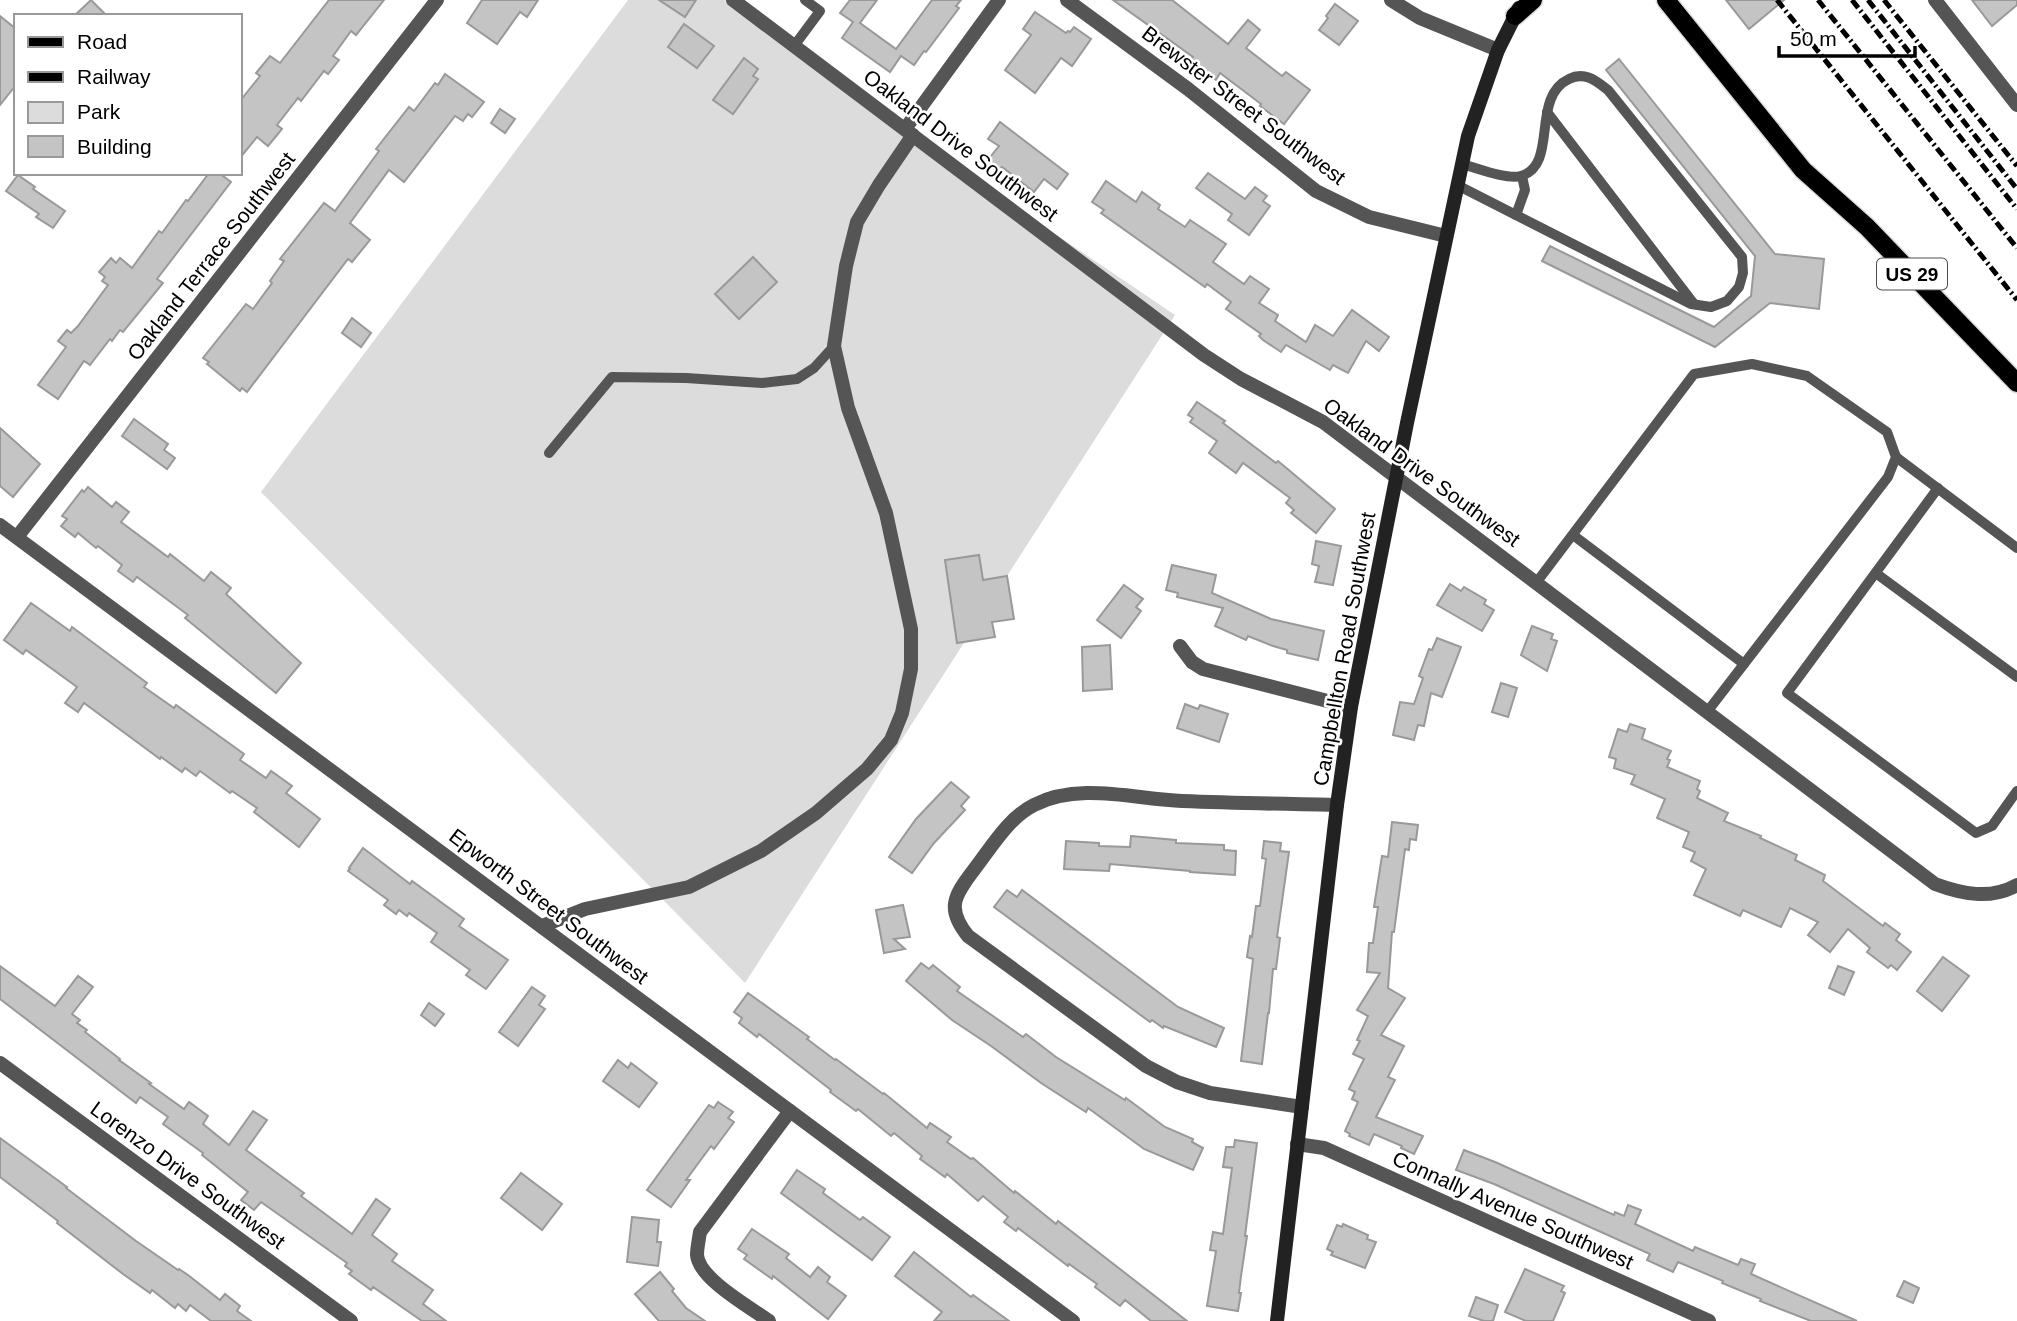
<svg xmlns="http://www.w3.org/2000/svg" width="2017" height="1321" viewBox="0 0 2017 1321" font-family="Arial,sans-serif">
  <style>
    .green { fill: #dcdcdc }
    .building { fill: #c4c4c4; stroke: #999; stroke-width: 2 }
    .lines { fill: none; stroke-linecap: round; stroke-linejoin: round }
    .primary-casing { stroke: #dbdbdb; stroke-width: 21 }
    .lane { stroke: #555; stroke-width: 10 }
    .street { stroke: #555; stroke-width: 14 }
    .secondary { stroke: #222; stroke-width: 14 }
    .primary { stroke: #000; stroke-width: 18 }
    .rail { stroke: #000; stroke-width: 5; stroke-dasharray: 10 3.5 2 3.5; stroke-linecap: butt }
    .labels { text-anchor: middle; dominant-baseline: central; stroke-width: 5; stroke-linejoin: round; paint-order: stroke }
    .shield { fill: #fff; stroke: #4c4c4c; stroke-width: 2 }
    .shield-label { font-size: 19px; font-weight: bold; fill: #000 }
    .street-label { font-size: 21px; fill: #000; stroke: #fff }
  </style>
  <rect width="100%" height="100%" fill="#fff"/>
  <polygon class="green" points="628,0 725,0 894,125 1175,315 745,983 261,492"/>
  <g class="building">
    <polygon points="91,0 107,16 74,16"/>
    <polygon points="329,0 384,0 356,35 351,31 333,56 339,60 328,74 324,71 301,101 298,98 277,125 282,129 268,146 257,137 240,158 240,101 260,76 256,73 270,56 280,63"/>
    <polygon points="482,0 538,0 527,17 520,12 497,44 467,23"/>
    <polygon points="659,0 696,0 685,17"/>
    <polygon points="850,0 877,0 860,23 896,49 932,0 961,0 956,6 959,8 926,52 924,51 914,65 901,56 890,72 842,38 853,22 840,13"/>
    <polygon points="1113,0 1172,0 1228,44 1248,20 1260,30 1246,48 1282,76 1286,72 1310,90 1284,124 1260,106 1261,104 1220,73 1216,80 1190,60 1193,57"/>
    <polygon points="1726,0 1784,0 1749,29"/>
    <polygon points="1972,0 2017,0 2017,5 1992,26"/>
    <polygon points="1335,4 1358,21 1339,45 1319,30 1328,18 1326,16"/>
    <polygon points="1035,12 1066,33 1068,31 1070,32 1074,27 1091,39 1072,66 1061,58 1035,93 1005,70 1031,35 1023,29"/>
    <polygon points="0,16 16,29 16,85 0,105"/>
    <polygon points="684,24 714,46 697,68 668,47"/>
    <polygon points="744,58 758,69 753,76 758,79 733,114 713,100"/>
    <polygon points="1619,59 1775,254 1824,259 1819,309 1770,303 1715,347 1542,261 1550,246 1714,327 1751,296 1755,256 1606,70"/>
    <polygon points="445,74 484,102 472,117 468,114 463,121 455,116 404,182 389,170 350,223 370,240 352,262 348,259 247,392 242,388 240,391 207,364 209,362 203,358 246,304 253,309 272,283 270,281 284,261 280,259 324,203 335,211 379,151 376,149 409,107 414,111 435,83 438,85"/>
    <polygon points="500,109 515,119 505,133 491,123"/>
    <polygon points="1000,122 1068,174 1057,189 1044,179 1034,192 1002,167 1000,170 987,161 999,146 988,139"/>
    <polygon points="209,173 219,173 231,182 157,279 163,283 123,332 120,330 112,341 110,339 90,365 84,361 58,399 38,385 66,347 58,341 67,330 71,333 78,326 108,285 102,281 105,277 99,272 111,258 116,263 120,258 132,268 159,231 162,233 186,200 188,201"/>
    <polygon points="1208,173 1245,199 1255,187 1267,196 1263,201 1270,206 1249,235 1228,220 1232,214 1196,188"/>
    <polygon points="18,175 35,187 33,189 65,211 53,228 36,217 39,214 6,191"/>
    <polygon points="1106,181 1136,202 1142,192 1160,205 1158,209 1185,227 1190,220 1226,244 1213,262 1244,284 1250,276 1269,289 1259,303 1278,315 1275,321 1306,342 1315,325 1333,336 1352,310 1389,337 1379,351 1366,341 1348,373 1333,365 1330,370 1286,345 1281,352 1263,340 1259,336 1261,334 1226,309 1231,302 1207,284 1205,287 1101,213 1104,210 1092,202"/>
    <polygon points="753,257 777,282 739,319 715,294"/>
    <polygon points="352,318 371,333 361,347 342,333"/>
    <polygon points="1197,402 1225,421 1223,423 1276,463 1278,461 1290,471 1335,509 1316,533 1291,513 1294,510 1286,503 1290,498 1243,463 1236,473 1209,453 1217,441 1190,422 1193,418 1188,415"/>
    <polygon points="134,419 168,444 164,450 175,458 167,469 122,436"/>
    <polygon points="0,428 40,464 13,497 0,486"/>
    <polygon points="88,487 112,507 116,502 129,512 121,522 168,557 170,554 204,581 211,572 231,588 226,594 301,663 276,693 185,618 188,615 137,577 133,582 118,571 122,565 98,546 96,548 78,533 75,537 61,526 67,519 62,516 82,490 84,492"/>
    <polygon points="1316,541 1341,546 1333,585 1315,582 1319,566 1312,564"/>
    <polygon points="979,555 983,580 1007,576 1014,619 992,622 995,637 957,643 945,560"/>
    <polygon points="1172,565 1216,575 1212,593 1271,619 1324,631 1318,660 1287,653 1287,650 1273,646 1248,636 1246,640 1215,626 1223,608 1177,597 1178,593 1166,590"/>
    <polygon points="1450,584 1461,591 1464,587 1486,600 1484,604 1494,610 1482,631 1437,605"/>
    <polygon points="1124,585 1143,599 1136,607 1141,611 1121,638 1097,620"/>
    <polygon points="31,603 70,631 72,627 147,683 144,687 174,708 176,705 244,754 240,760 266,778 271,771 292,786 286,793 320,819 299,847 254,812 257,808 232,791 230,793 200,771 196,776 185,768 182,772 161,757 160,759 84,703 78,712 65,703 77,687 26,650 23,654 4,640"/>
    <polygon points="1532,626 1553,634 1551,639 1557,641 1547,671 1521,655"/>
    <polygon points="1437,638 1461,647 1442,697 1431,693 1424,726 1418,725 1414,740 1393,735 1400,702 1414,704 1423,678 1419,676 1429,649 1432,650"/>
    <polygon points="1110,645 1112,689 1083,691 1082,647"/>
    <polygon points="1501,683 1517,688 1508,717 1492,712"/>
    <polygon points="1185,704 1198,709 1200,705 1228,714 1219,742 1177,728"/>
    <polygon points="1630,724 1645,729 1642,739 1671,751 1667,759 1670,760 1667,767 1700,781 1697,789 1700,791 1697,798 1728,813 1724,821 1761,836 1760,838 1797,855 1795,860 1825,875 1823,881 1883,926 1885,923 1900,934 1896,940 1911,952 1897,970 1891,965 1888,968 1867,952 1870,948 1848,929 1830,952 1808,935 1818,922 1790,908 1781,927 1743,910 1740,916 1694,895 1706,869 1691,861 1695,852 1683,847 1689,832 1657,818 1665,799 1631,784 1635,775 1614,768 1616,759 1609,757 1618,729 1627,732"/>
    <polygon points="951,782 969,797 961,806 965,810 934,843 912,873 889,857 916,819"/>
    <polygon points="1392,822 1418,825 1416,840 1410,839 1409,850 1405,849 1394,932 1392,932 1388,988 1405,998 1381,1035 1404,1046 1388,1077 1395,1080 1376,1117 1423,1136 1414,1154 1401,1148 1402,1146 1374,1134 1369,1145 1349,1136 1350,1134 1345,1131 1358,1102 1352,1099 1355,1092 1349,1089 1364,1059 1353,1054 1360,1041 1357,1040 1368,1016 1357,1010 1380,973 1367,972 1369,943 1373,943 1378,907 1374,907 1382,856 1388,857"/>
    <polygon points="1131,836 1176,840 1176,843 1224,845 1224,850 1236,851 1235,875 1190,872 1190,871 1110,864 1109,871 1064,869 1066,841 1099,843 1099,846 1130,847"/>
    <polygon points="1264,841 1281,843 1280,851 1289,852 1277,937 1280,938 1276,969 1273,969 1269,1013 1268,1013 1262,1064 1241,1061 1253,959 1247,957 1250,936 1252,937 1256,906 1260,906 1266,859 1262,858"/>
    <polygon points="363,848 410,884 412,881 464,919 459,926 508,960 486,989 466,975 470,970 431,942 437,933 409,913 407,916 399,910 396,914 384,905 388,900 348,871 350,869 349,868"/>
    <polygon points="1007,890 1017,897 1022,890 1178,1007 1224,1028 1216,1047 1164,1026 1163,1028 1152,1020 1150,1022 994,907"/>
    <polygon points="903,905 910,937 894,939 905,949 884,953 876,910"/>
    <polygon points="1943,957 1969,976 1942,1011 1917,991"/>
    <polygon points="921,963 929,969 933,965 960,987 957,991 1023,1037 1026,1034 1056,1057 1125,1100 1126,1098 1165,1127 1193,1139 1192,1142 1203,1148 1193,1170 1144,1149 1088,1108 1086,1112 1041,1083 991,1046 952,1020 906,981"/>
    <polygon points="0,966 55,1006 78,976 93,987 72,1014 80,1020 77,1023 87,1030 85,1032 120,1059 119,1060 151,1083 149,1084 184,1109 189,1102 208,1116 203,1124 229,1145 253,1111 267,1120 246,1150 304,1193 301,1196 352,1234 376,1199 390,1209 372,1235 397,1254 392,1261 433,1290 423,1304 446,1321 422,1321 373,1287 371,1290 349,1274 352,1271 345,1266 347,1263 261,1202 254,1210 241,1200 248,1192 202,1155 203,1153 163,1124 168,1117 140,1097 136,1103 0,999"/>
    <polygon points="1838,966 1854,972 1844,995 1829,988"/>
    <polygon points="532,987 545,996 539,1005 545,1009 518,1046 499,1032"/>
    <polygon points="748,993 809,1037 807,1039 835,1060 836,1059 883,1094 884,1093 927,1128 930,1123 951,1137 947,1142 971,1159 973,1158 1014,1193 1015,1191 1056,1224 1058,1221 1187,1321 1151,1321 1125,1300 1120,1306 1095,1287 1097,1284 1069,1264 1068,1266 1018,1228 1016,1231 1004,1222 1008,1217 983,1196 978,1201 947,1174 945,1177 920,1159 922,1156 894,1133 891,1136 858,1109 856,1111 830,1092 831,1090 759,1034 757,1037 739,1023 742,1018 734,1012"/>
    <polygon points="429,1003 444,1014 435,1026 421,1015"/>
    <polygon points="618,1060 628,1068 631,1063 657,1083 639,1107 603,1081"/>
    <polygon points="718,1102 733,1112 728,1118 734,1122 714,1149 711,1146 686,1180 690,1180 671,1207 647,1190 709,1105 714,1108"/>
    <polygon points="0,1138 67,1187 66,1188 136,1241 178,1270 179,1269 188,1275 220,1300 225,1294 240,1306 237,1311 251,1321 211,1321 190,1305 186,1311 178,1304 175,1308 152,1290 150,1293 123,1274 57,1223 58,1221 0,1177"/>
    <polygon points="1235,1140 1257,1143 1245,1236 1247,1236 1241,1276 1239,1293 1241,1293 1238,1311 1207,1306 1216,1251 1210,1250 1213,1232 1223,1234 1232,1168 1223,1167 1226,1147 1234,1147"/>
    <polygon points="1464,1150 1495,1162 1614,1215 1615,1212 1624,1216 1628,1205 1641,1210 1635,1224 1693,1251 1695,1247 1738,1265 1741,1259 1755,1264 1751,1274 1857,1321 1811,1321 1760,1301 1761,1299 1722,1283 1723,1281 1678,1262 1673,1272 1647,1260 1650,1254 1494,1184 1456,1170"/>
    <polygon points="797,1170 825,1189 823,1193 860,1220 863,1217 890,1237 872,1260 781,1193"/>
    <polygon points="521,1173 562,1204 542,1230 501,1198"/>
    <polygon points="632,1217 659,1220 657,1242 661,1242 658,1266 627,1262"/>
    <polygon points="1343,1224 1368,1235 1367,1239 1376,1242 1365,1268 1331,1255 1333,1252 1327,1249 1337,1225 1342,1227"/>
    <polygon points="752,1229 789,1254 786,1258 810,1277 818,1267 830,1277 827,1282 846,1296 828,1319 773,1276 772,1279 744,1259 747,1255 738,1249"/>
    <polygon points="914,1252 971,1297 973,1295 1009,1321 934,1321 942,1312 895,1276"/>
    <polygon points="1525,1269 1564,1286 1561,1291 1565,1293 1553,1321 1526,1321 1505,1312"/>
    <polygon points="660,1272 674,1289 672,1291 686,1308 705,1321 659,1321 635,1294"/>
    <polygon points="1904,1281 1919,1288 1913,1303 1897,1296"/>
    <polygon points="1476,1297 1498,1305 1493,1321 1484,1321 1469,1316"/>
  </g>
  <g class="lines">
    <defs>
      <g id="primary">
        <polyline points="1666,0 1803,170 1867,227 2017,383"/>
        <polyline points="1515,16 1533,0"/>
      </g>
    </defs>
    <use href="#primary" class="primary-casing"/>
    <g class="lane">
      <polyline points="794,46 820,11 805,0"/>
      <polyline points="1547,112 1694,304"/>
      <path d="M 1457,185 L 1691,304 L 1711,307 L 1727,301 L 1739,287 L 1743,273 L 1742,257 L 1608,90 C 1596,81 1585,71 1569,79 C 1530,97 1559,165 1521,176 C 1507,180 1477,168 1462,164"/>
      <polyline points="1516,215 1525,190 1522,176"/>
      <polyline points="549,453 612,377 686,378 762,383 797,379 814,368 834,346"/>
      <polyline points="1896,457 2017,548"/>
      <polyline points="1938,488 1787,693 1976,833 1992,826 2017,791"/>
      <polyline points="1573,535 1744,664"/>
      <polyline points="1877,574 2017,677"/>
      <polyline points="1536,583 1694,374 1752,364 1807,376 1887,432 1896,457 1888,477 1707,712"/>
    </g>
    <g class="street">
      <path d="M 733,0 L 1204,355 L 1241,379 L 1323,422 L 1935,884 C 1962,894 1990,900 2017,885"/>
      <polyline points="1067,0 1188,89 1316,191 1369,217 1446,236"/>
      <polyline points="1391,0 1420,18 1498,50"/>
      <polyline points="1935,0 2017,105"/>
      <polyline points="905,129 999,0"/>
      <polyline points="0,525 1073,1321"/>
      <polyline points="17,537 437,0"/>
      <polyline points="1180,646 1192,662 1203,669 1351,707"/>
      <polyline points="542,926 585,909 689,887 761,851 816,813 867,769 891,740 902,713 911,669 911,629 886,513 848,408 834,346 846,266 857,222 879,185 913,135"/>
      <polyline points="0,1063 351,1321"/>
      <path d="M 1302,1107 L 1210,1093 L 1177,1082 L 1146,1066 L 968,936 C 946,909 954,896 973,871 C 991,848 1008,818 1034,805 C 1079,782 1134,799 1182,801 C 1234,803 1285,804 1337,805"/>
      <polyline points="1297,1144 1324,1148 1709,1321"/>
      <path d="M 769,1321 C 750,1307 699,1279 697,1255 C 697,1248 699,1239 700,1232 L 790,1111"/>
    </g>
    <polyline class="secondary" points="1277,1321 1337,805 1351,707 1407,423 1468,136 1498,50 1519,8"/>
    <use href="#primary" class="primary"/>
    <g class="rail">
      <polyline points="1777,0 2017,300"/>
      <polyline points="1818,0 2017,248"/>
      <polyline points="1852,0 2017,209"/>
      <polyline points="1868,0 2017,189"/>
      <polyline points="1884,0 2017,166"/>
    </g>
  </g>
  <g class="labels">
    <rect class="shield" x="1877" y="258.5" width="70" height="31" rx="5"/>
    <g class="shield-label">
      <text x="1912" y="274">US 29</text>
    </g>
    <g class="street-label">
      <text transform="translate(1244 105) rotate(37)">Brewster Street Southwest</text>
      <text transform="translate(961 145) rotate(37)">Oakland Drive Southwest</text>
      <text transform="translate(211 256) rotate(-52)">Oakland Terrace Southwest</text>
      <text transform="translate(1422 472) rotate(36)">Oakland Drive Southwest</text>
      <text transform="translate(1344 649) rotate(-80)">Campbellton Road Southwest</text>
      <text transform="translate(549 906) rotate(37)">Epworth Street Southwest</text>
      <text transform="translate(188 1175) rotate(36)">Lorenzo Drive Southwest</text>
      <text transform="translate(1513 1210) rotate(24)">Connally Avenue Southwest</text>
    </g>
  </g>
  <rect x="14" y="14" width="228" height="161" fill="#ffffff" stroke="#999999" stroke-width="2"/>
  <rect x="28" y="37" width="35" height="10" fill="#000000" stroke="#999999" stroke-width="2"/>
  <text x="77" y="49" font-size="21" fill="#000000">Road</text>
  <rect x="28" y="72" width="35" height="10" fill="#000000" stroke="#999999" stroke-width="2"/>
  <text x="77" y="84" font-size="21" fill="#000000">Railway</text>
  <rect x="28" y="102" width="35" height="21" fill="#dcdcdc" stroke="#999999" stroke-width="2"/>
  <text x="77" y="119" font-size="21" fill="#000000">Park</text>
  <rect x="28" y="136" width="35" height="21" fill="#c4c4c4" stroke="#999999" stroke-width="2"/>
  <text x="77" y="154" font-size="21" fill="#000000">Building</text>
  <path d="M1779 46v10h136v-10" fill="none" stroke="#000000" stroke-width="3.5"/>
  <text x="1790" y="46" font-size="21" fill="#000000" stroke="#ffffff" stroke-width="5" paint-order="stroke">50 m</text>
</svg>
